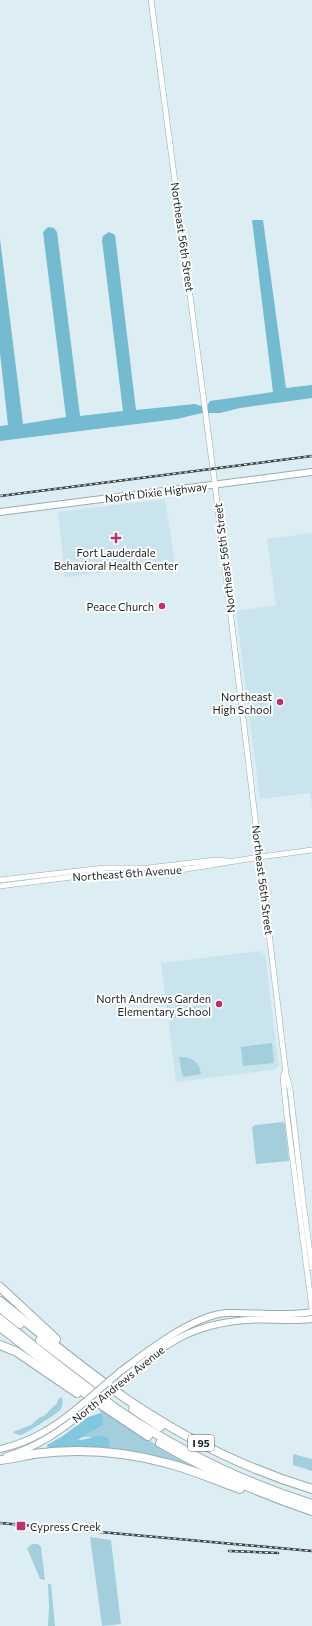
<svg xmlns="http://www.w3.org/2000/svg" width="312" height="1626" viewBox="0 0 312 1626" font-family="Commissioner,sans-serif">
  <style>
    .built { fill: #c9e4ed }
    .green { fill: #a3cfdc }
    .forest { fill: #81c7dd }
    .water { fill: #74bad0 }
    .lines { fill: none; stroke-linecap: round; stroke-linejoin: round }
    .tertiary-casing { stroke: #9aabb1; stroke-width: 6 }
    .secondary-casing { stroke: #9aabb1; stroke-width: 8 }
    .motorway-casing { stroke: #9aabb1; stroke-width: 10 }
    .tertiary { stroke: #fff; stroke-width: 5 }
    .secondary { stroke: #fff; stroke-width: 6 }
    .motorway { stroke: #fff; stroke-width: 8 }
    .rail-casing { stroke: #3a4246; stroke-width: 2.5 }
    .rail { stroke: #fff; stroke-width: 1; stroke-dasharray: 3; stroke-linecap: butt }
    .secondary-bridge-casing { stroke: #9aabb1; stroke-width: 8; stroke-linecap: butt }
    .secondary-bridge { stroke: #fff; stroke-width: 6 }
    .poi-dot { fill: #bd3166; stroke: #fff; stroke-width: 1.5 }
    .labels { text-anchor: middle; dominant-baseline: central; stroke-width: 4; stroke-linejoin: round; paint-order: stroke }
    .shield { fill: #fff; stroke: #5f6365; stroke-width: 1 }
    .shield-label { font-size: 10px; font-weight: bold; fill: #1a2023 }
    .street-label { font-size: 11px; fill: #1a2023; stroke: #fff }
    .poi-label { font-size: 11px; fill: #1a2023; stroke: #fff; text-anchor: end }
  </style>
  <rect width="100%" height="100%" fill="#dceef4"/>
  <g class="built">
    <polygon points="165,499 175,564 65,577 58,512"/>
    <polygon points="312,533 312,806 310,793 260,799 236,611 276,605 267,539"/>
    <polygon points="260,951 265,955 279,1067 272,1070 176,1082 161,963"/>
  </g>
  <g class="green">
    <polygon points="196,1007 197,1015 173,1018 172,1010"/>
    <polygon points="272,1043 274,1063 243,1066 241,1047"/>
    <path d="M 179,1057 C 191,1056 200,1062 201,1074 L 184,1077 L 182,1074 Z"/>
    <polygon points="283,1122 285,1124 289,1161 256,1164 252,1127 255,1125"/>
    <path d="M 62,1397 C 63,1401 63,1405 61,1409 C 58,1413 27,1433 21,1435 C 18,1435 15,1434 13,1432 L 31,1425 L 40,1417 L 44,1416 L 57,1403 L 58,1399 Z"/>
    <polygon points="99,1409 160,1447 207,1472 206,1474 110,1450 90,1437 83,1437 103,1425 103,1418"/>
    <polygon points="293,1454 312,1459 312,1471 293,1465"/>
    <polygon points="90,1537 111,1540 121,1624 102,1626"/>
    <polygon points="32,1544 38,1544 41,1547 45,1580 40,1579 27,1548"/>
    <polygon points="48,1584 51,1584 55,1626 48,1626 49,1607"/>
  </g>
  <path class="forest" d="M 101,1413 L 103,1418 L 103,1425 L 78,1440 C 89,1440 97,1433 108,1438 L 110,1450 L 85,1447 L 48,1449 L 47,1445 L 63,1436 L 88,1417 Z"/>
  <polygon class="water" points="252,220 263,220 286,388 312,385 312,398 240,408 220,413 202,413 177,419 0,441 0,426 8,425 0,353 0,239 23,424 66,417 43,232 48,227 54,228 57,232 80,416 123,411 102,240 103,236 109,232 115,235 136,410 195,404 201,406 207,406 210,401 273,392"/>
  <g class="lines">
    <defs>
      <g id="tertiary">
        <polyline points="151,0 215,485 286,1074 290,1089 303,1201 312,1268"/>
        <polyline points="0,880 104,868 148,868 216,860 228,861"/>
        <polyline points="0,886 103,873 143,874 174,871 260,857 312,850"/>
        <polyline points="285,1071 283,1078 287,1116 312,1309"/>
      </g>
      <g id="secondary">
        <polyline points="0,512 312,472"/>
        <path d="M 121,1371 C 148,1351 193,1315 227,1313 C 255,1312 284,1317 312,1312"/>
        <path d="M 125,1377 C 167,1343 191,1324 247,1320 C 269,1318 290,1322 312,1319"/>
        <path d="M 0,1449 C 32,1442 56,1426 80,1406"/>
        <path d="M 7,1456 C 38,1447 62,1430 86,1410"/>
      </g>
      <g id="motorway">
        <polyline points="0,1287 56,1339"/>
        <path d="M 0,1301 C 41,1334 82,1368 125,1398 C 182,1437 246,1469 312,1489"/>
        <polyline points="0,1308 20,1324"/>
        <path d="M 0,1319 C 40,1351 79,1383 121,1412 C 180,1451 244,1483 312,1504"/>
        <polyline points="0,1327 91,1398 148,1436"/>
        <polyline points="40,1340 104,1389"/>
        <polyline points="0,1345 17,1352 77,1393"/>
        <polyline points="133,1409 160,1427"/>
        <path d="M 160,1443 C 208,1471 259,1493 312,1511"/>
        <path d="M 0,1460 C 11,1459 22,1456 33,1454 C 77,1448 123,1451 166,1463 C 191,1469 215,1480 240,1489"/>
      </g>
    </defs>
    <use href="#tertiary" class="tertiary-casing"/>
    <use href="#secondary" class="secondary-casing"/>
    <use href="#motorway" class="motorway-casing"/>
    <use href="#tertiary" class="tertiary"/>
    <use href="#secondary" class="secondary"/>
    <use href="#motorway" class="motorway"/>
    <defs>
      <g id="rail">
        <polyline points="0,496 312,456"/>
        <polyline points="0,1523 312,1551"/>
        <polyline points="229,1551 278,1553"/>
      </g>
    </defs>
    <use href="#rail" class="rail-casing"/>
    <use href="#rail" class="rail"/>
    <defs>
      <g id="secondary-bridge">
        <polyline points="80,1406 121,1371"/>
        <polyline points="86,1410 125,1377"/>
      </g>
    </defs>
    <use href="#secondary-bridge" class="secondary-bridge-casing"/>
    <use href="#secondary-bridge" class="secondary-bridge"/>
  </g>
  <g class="poi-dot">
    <path d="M114 532h4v4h4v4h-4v4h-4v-4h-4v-4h4z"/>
    <circle cx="162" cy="606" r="4"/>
    <circle cx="280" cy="702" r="4"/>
    <circle cx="219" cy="1004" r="4"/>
    <rect x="16" y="1521" width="10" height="10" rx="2"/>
  </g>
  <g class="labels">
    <rect class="shield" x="188" y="1435" width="26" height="16" rx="3"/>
    <g class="shield-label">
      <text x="201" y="1443">I 95</text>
    </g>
    <g class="street-label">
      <text transform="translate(183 237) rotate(82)">Northeast 56th Street</text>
      <text transform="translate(156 492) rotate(-7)">North Dixie Highway</text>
      <text transform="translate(224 558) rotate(-97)">Northeast 56th Street</text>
      <text transform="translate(127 873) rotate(-4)">Northeast 6th Avenue</text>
      <text transform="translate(263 880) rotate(83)">Northeast 56th Street</text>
      <text transform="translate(118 1384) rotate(-39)">North Andrews Avenue</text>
    </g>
    <g class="poi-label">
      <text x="116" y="552" text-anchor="middle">Fort Lauderdale<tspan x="116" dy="13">Behavioral Health Center</tspan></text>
      <text x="154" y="606">Peace Church</text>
      <text x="272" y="696">Northeast<tspan x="272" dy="13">High School</tspan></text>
      <text x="211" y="998">North Andrews Garden<tspan x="211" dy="13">Elementary School</tspan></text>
      <text x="30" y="1526" text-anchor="start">Cypress Creek</text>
    </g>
  </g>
</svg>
